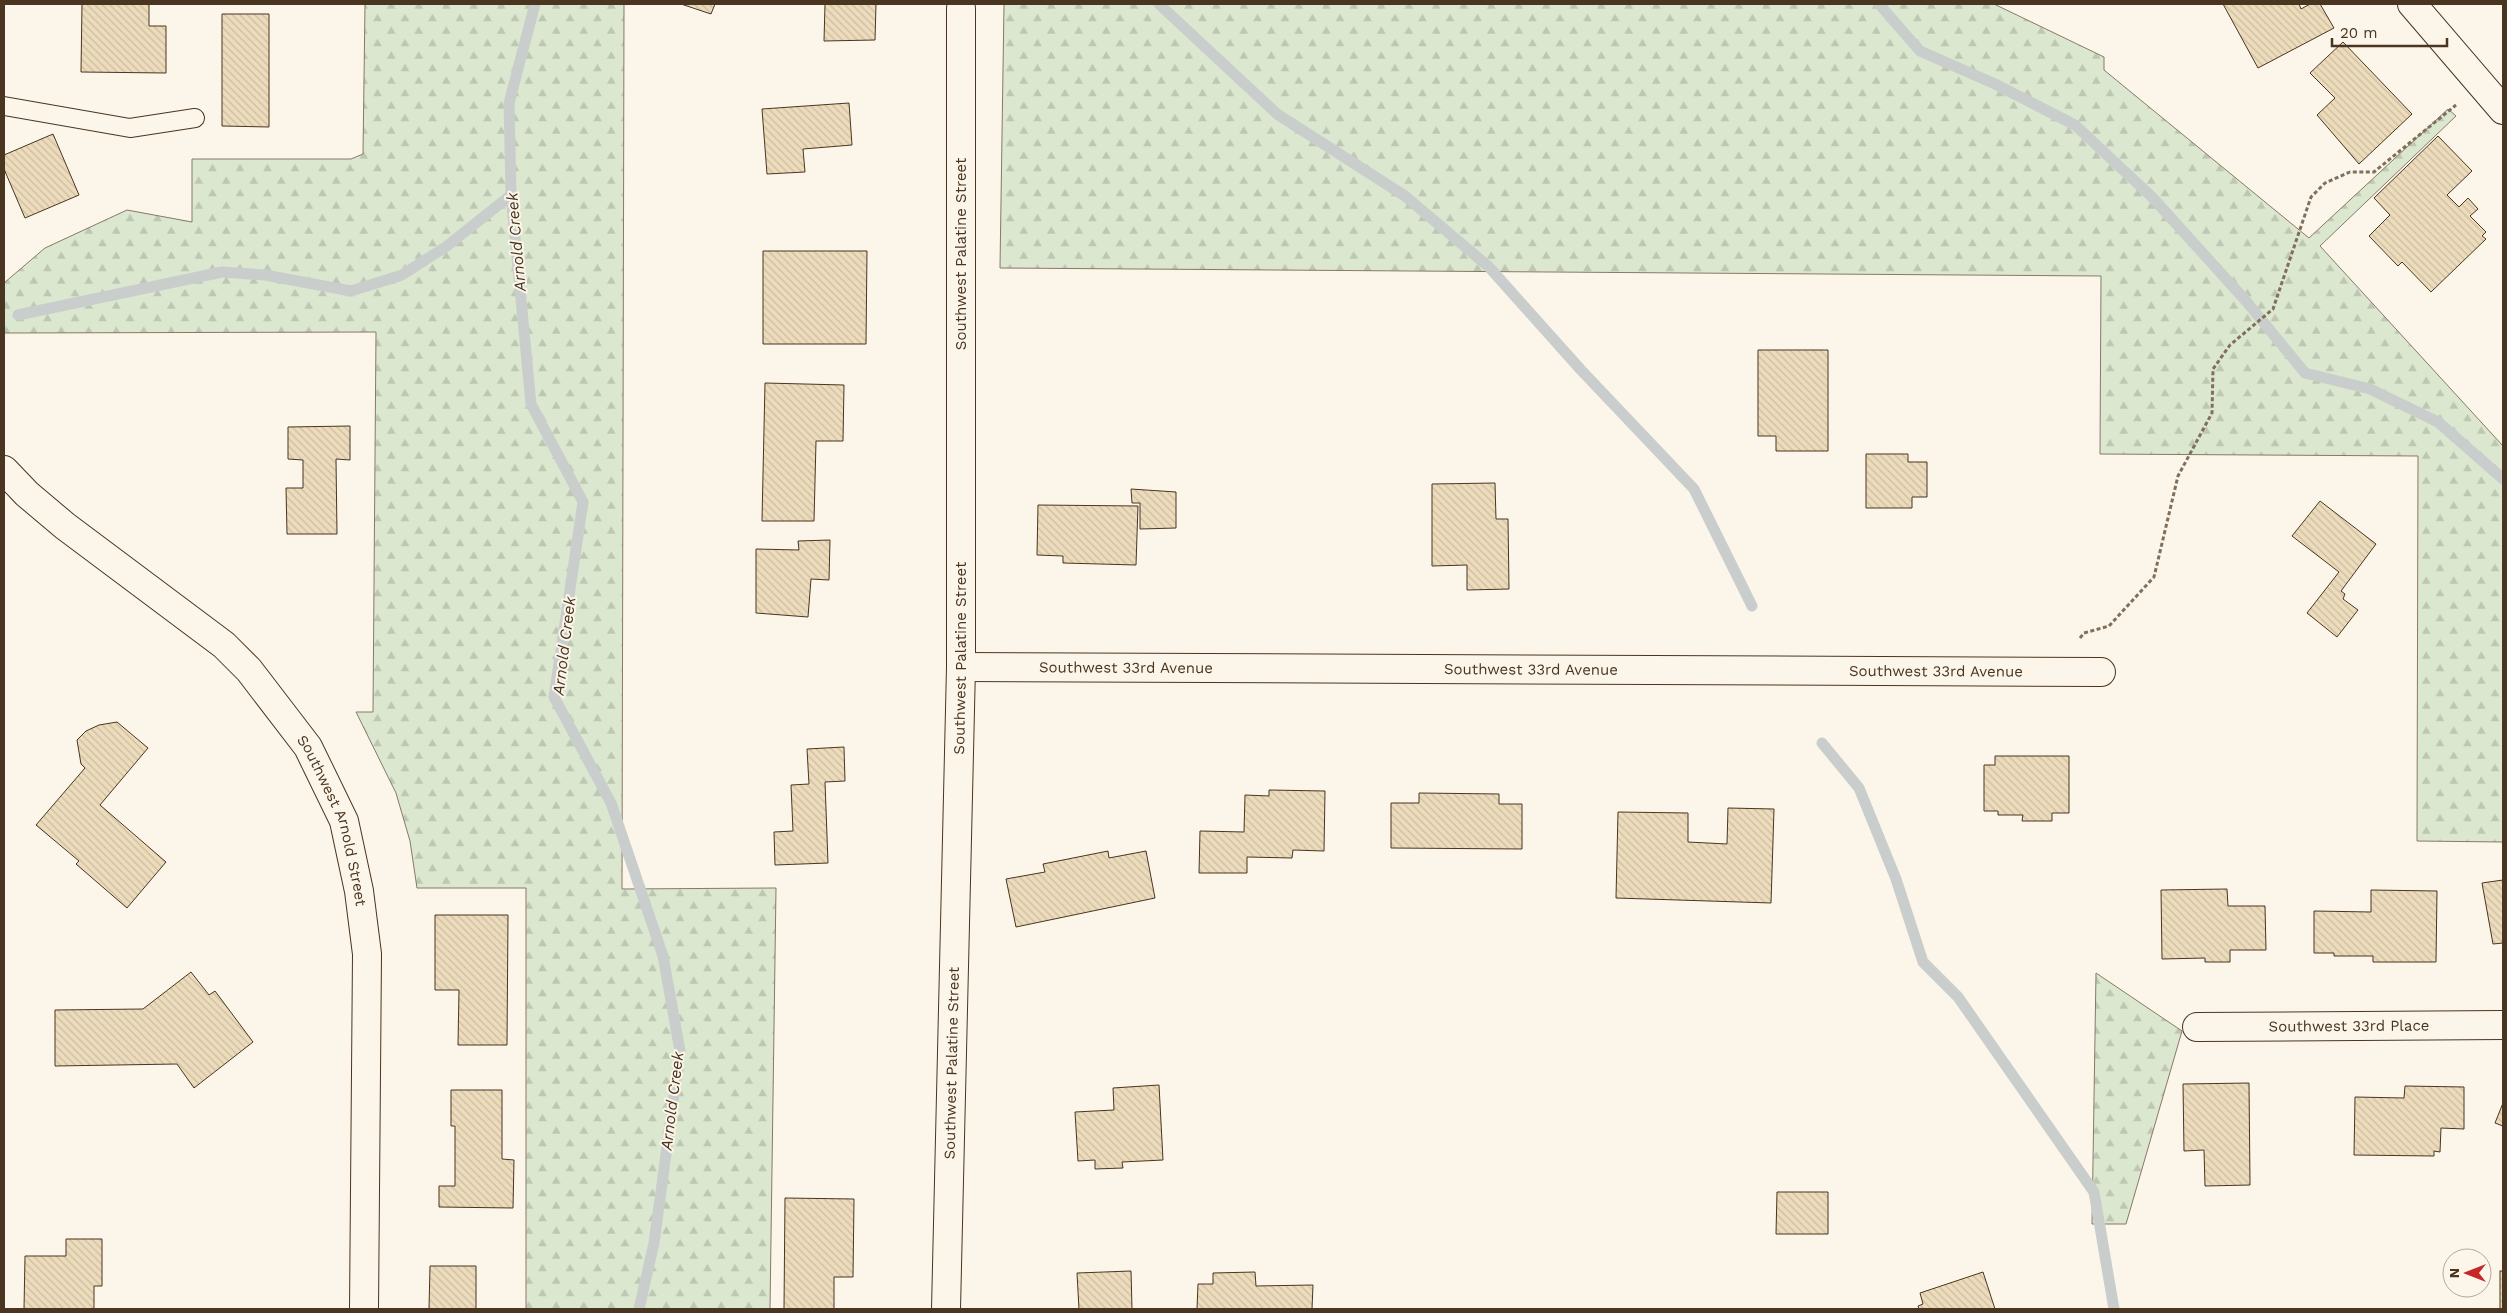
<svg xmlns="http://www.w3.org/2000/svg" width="2507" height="1313" viewBox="0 0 2507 1313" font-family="'Work Sans',sans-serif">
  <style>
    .forest { fill: url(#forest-firs); stroke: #887966 }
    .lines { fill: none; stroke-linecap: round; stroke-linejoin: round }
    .stream { stroke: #c9cecd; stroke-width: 11 }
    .building { fill: url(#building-back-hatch); stroke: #4a3520 }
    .lane-casing { stroke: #4a3520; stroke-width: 20 }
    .street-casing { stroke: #4a3520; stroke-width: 30 }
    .secondary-casing { stroke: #4a3520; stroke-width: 30 }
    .path { stroke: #7f6f5c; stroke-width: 3; stroke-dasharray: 4 2.5; stroke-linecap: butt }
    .lane { stroke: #fbf6e9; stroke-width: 18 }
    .street { stroke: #fbf6e9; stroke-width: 28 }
    .secondary { stroke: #fbf6e9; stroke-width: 28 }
    .labels { text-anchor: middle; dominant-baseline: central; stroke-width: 4; stroke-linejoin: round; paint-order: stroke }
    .street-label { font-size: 15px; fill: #4a3520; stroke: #fbf6e9 }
    .water-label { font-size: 16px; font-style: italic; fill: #4a3520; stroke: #fbf6e9 }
  </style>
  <defs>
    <pattern id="forest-firs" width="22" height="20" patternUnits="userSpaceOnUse" patternTransform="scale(1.25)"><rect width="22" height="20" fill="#dce7d0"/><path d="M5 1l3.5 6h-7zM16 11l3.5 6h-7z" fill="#bec7b2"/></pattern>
    <pattern id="building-back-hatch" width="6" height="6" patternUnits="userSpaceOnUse" patternTransform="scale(1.25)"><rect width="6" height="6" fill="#ecdcbc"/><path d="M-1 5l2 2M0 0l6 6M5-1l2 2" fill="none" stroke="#ccbda1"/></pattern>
  </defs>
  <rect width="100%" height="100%" fill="#fbf6e9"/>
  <g class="forest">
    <polygon points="365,4 624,4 622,889 776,888 770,1309 526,1309 526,888 417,888 410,841 396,793 356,712 373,712 376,332 4,333 4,283 45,248 127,210 192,222 192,159 351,159 363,154"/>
    <polygon points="1004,4 1994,4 2104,57 2104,70 2309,238 2448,109 2456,116 2320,246 2503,446 2503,842 2417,841 2418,456 2100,454 2101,276 1000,268"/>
    <polygon points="2096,973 2182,1031 2126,1224 2092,1224"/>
  </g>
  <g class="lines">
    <g class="stream">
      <polyline points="535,4 509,103 511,195 531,404 583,502 554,697 611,803 663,956 680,1051 654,1243 639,1309"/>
      <polyline points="1159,4 1277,114 1405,196 1489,267 1581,370 1694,489 1752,606"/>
      <polyline points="1879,4 1920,51 1995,84 2075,125 2152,197 2246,301 2305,373 2370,389 2438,422 2503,479"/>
      <polyline points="18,315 222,272 265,275 351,291 402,275 447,246 511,195"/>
      <polyline points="1822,743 1859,788 1896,879 1923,962 1958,997 2094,1192 2114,1309"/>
    </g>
  </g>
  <g class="building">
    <polygon points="82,4 149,4 149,26 166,26 166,73 81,72"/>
    <polygon points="681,4 715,4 711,14"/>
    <polygon points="825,4 876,4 875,40 824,41"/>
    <polygon points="2223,4 2299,4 2301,9 2310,4 2320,4 2334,28 2258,68"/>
    <polygon points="222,14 269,14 269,127 222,126"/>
    <polygon points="2343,42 2412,114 2359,164 2317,115 2335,98 2310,73"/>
    <polygon points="849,103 852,145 803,149 805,172 767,174 762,109"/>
    <polygon points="53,134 79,195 25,218 4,169 4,155"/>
    <polygon points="2438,136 2472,171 2447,195 2459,207 2468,198 2478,209 2470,216 2486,232 2482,236 2486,239 2431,292 2402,262 2398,266 2369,236 2390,215 2374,198"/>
    <polygon points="763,251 867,251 866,344 763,344"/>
    <polygon points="1758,350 1828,350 1828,451 1776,451 1776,436 1758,436"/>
    <polygon points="765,383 844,385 843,441 816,441 814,521 762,521"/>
    <polygon points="350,426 350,460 336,459 337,534 287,534 286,488 303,488 303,460 288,459 288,427"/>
    <polygon points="1866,454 1908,454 1908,462 1927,462 1927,497 1912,497 1912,508 1866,508"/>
    <polygon points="1495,483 1496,519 1508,519 1509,589 1467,590 1467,565 1432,566 1432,484"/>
    <polygon points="1131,489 1176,492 1176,528 1140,529 1140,503 1132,503"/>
    <polygon points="2320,501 2376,544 2341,591 2345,594 2343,599 2358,610 2337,637 2307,613 2339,572 2292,536"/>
    <polygon points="1038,505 1138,506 1136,565 1063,563 1063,556 1037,555"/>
    <polygon points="830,540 829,580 811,579 808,617 756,613 756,549 799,550 798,541"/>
    <polygon points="117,722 148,748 100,805 166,862 127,908 76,864 79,861 36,825 85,768 81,764 77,740 86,731 99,725"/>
    <polygon points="844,747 845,781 825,782 828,863 775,865 774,832 793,831 791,785 809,784 807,749"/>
    <polygon points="1995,756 2069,756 2069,813 2052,813 2052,821 2022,821 2023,815 1998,815 1998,811 1984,811 1984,765 1995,765"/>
    <polygon points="1269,790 1325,791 1324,851 1293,850 1292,858 1247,857 1247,873 1199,873 1200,831 1244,832 1245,795 1269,796"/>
    <polygon points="1419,793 1499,794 1499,804 1522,804 1522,849 1391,848 1391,803 1419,803"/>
    <polygon points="1728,808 1774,809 1771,903 1616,898 1618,812 1688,813 1688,842 1727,844"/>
    <polygon points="1108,851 1109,858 1146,851 1155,898 1016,927 1006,879 1045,872 1043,864"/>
    <polygon points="2503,880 2503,943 2493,944 2482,883"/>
    <polygon points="2227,889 2228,906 2265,906 2266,950 2230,950 2230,962 2205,962 2205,958 2162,959 2161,890"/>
    <polygon points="2371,890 2437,891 2436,962 2373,962 2373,956 2334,956 2334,953 2314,953 2314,911 2371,912"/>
    <polygon points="435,915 508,915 507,1045 458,1045 459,990 435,990"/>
    <polygon points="191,972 209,995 215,991 253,1042 194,1088 177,1064 55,1066 55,1010 143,1009"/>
    <polygon points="2249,1083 2250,1185 2205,1186 2204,1150 2184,1151 2183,1084"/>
    <polygon points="1159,1085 1163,1160 1122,1162 1123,1168 1095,1169 1095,1160 1078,1161 1075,1112 1114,1110 1113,1088"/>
    <polygon points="2405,1086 2464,1087 2464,1129 2441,1128 2440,1152 2434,1151 2434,1156 2354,1155 2355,1097 2404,1098"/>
    <polygon points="451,1090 502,1090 502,1159 514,1160 513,1208 439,1207 439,1186 455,1186 455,1126 451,1126"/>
    <polygon points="2503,1103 2503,1126 2495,1123"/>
    <polygon points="1777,1192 1828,1192 1828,1234 1776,1234"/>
    <polygon points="785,1198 854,1199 853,1277 834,1277 834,1309 784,1309"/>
    <polygon points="66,1239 102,1239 102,1286 94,1286 94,1309 24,1309 25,1256 66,1256"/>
    <polygon points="430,1266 476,1266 476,1309 429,1309"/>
    <polygon points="1131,1271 1132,1309 1079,1309 1077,1273"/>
    <rect x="2500" y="1271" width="3" height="38"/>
    <polygon points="1255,1272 1256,1286 1313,1285 1312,1309 1197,1309 1198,1284 1213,1284 1213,1273"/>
    <polygon points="1983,1272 1995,1309 1919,1309 1918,1306 1923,1304 1920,1293"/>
  </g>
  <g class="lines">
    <defs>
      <polyline id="lane" points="4,106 130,128 195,118"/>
      <g id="street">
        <polyline points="2412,4 2503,110"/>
        <path id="s1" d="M 961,667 L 2101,672"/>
        <path id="s2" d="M 2197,1027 L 2503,1025"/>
        <path id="s3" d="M 946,1309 L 961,667 L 961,8"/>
      </g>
      <g id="secondary">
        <path id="s4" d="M 4,470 L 27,494 L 65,526 L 224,645 L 249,670 L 308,747 L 344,821 L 359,891 L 367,954 L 364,1309"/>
      </g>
    </defs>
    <use href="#lane" class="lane-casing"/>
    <use href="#street" class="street-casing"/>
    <use href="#secondary" class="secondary-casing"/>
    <polyline class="path" points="2080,638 2084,633 2109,626 2154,577 2178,476 2212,413 2213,369 2230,345 2273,309 2311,197 2325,183 2350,172 2374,172 2456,105"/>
    <use href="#lane" class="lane"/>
    <use href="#street" class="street"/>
    <use href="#secondary" class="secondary"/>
  </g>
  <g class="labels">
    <g class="street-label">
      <text transform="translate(961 254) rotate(-90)">Southwest Palatine Street</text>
      <text stroke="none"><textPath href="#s3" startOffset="651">Southwest Palatine Street</textPath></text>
      <text stroke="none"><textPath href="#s1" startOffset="165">Southwest 33rd Avenue</textPath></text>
      <text stroke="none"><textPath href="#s1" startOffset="570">Southwest 33rd Avenue</textPath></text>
      <text stroke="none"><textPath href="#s1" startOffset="975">Southwest 33rd Avenue</textPath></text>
      <text stroke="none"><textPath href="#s4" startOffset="492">Southwest Arnold Street</textPath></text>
      <text stroke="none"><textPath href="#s2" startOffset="152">Southwest 33rd Place</textPath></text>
      <text stroke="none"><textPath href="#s3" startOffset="246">Southwest Palatine Street</textPath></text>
    </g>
    <g class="water-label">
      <text transform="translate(516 242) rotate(-95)">Arnold Creek</text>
      <text transform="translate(564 646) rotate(-83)">Arnold Creek</text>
      <text transform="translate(672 1101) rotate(-83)">Arnold Creek</text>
    </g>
  </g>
  <rect width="2507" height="1313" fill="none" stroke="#4a3520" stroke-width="10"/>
  <g transform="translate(2467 1273) rotate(270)"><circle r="24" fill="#fbf6e9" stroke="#b4a999"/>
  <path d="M0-4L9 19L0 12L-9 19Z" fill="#c62828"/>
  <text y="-8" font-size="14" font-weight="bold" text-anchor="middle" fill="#4a3520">N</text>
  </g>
  <path d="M2332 38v8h115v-8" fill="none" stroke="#4a3520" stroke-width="2.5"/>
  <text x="2340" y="38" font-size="15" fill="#4a3520" stroke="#fbf6e9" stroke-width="4" paint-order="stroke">20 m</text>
</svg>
